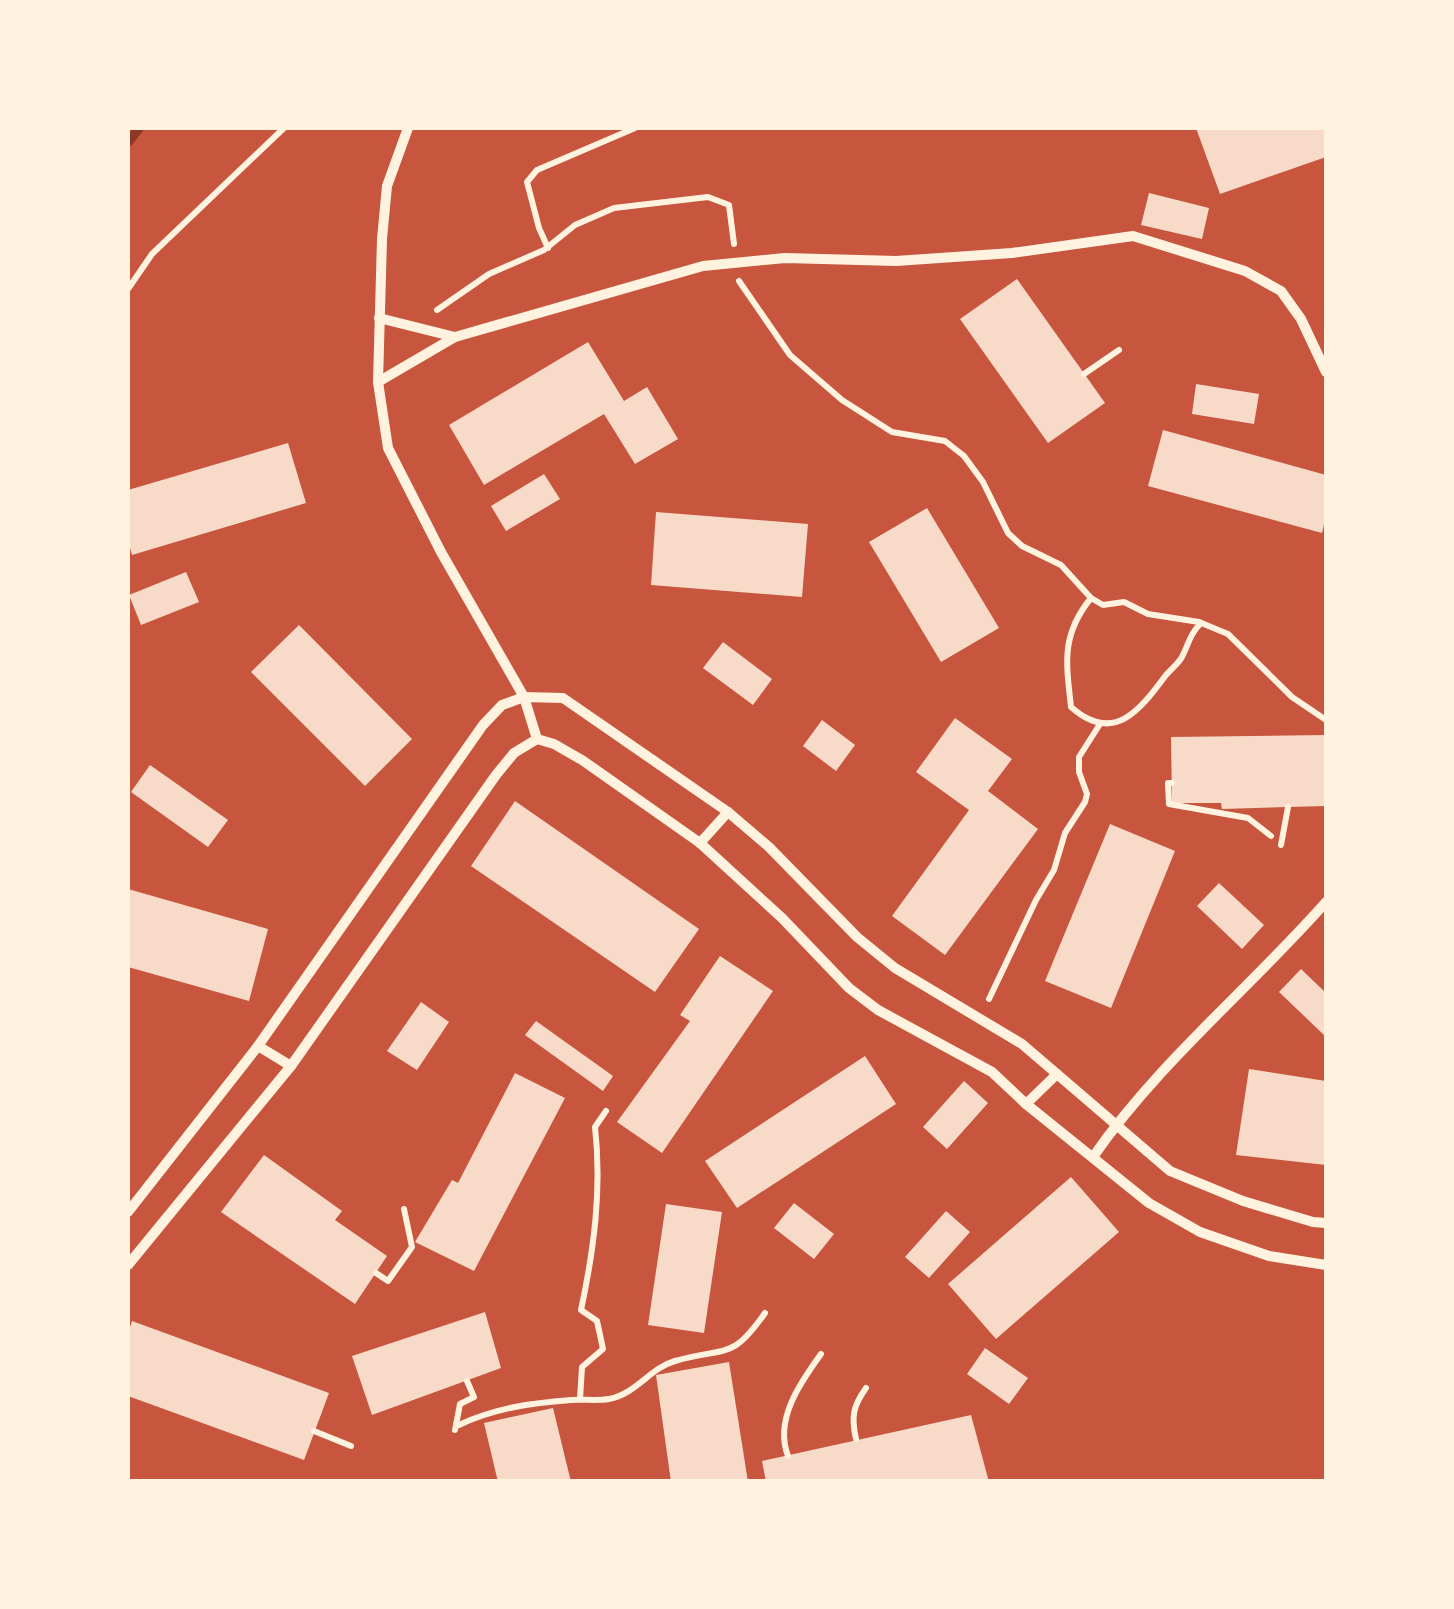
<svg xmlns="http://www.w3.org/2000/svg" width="1454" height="1609" viewBox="0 0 1454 1609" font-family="Barlow,sans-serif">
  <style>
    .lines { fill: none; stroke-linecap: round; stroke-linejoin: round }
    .stream { stroke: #8f3625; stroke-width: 10 }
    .building { fill: #f7dbc8 }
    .path { stroke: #fff3e0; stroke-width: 6 }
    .minor { stroke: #fff3e0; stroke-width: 10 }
  </style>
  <rect width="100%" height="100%" fill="#c8553d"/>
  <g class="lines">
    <polyline class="stream" points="128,142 139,128"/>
  </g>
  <g class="building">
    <polygon points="1196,128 1326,128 1326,157 1220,194"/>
    <polygon points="1149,193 1209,208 1202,239 1141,225"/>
    <polygon points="1017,279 1105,403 1048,443 960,319"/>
    <polygon points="588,342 624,401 647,387 678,439 635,464 604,414 484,485 449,425"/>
    <polygon points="1196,384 1259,394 1254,424 1192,414"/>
    <polygon points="1163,430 1326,475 1326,516 1322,533 1148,486"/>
    <polygon points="288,443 306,503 132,555 128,541 128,490"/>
    <polygon points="544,474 560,499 506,531 491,506"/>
    <polygon points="927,508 999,628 941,662 869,542"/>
    <polygon points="656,512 808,524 802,597 651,585"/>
    <polygon points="186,572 199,602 141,625 129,595"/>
    <polygon points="299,625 412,739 365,786 251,672"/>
    <polygon points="723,642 772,679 753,705 703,668"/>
    <polygon points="955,718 1012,759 988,791 1038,829 945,955 892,916 969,810 916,772"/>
    <polygon points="822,720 855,745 836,771 803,746"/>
    <polygon points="1326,735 1326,806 1222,809 1221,803 1172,803 1171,737"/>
    <polygon points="150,765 228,820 208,847 131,792"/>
    <polygon points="515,801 699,929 655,992 471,866"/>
    <polygon points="1110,824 1175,851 1111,1008 1045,981"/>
    <polygon points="1219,883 1264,925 1242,949 1197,906"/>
    <polygon points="128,889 268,929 249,1001 128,967"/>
    <polygon points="720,956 773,991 662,1153 617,1122 690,1021 680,1015"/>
    <polygon points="1301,969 1326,993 1324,1035 1279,992"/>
    <polygon points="421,1002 449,1022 417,1070 387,1051"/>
    <polygon points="536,1021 613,1076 603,1091 525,1035"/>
    <polygon points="865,1056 896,1104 737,1208 705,1161"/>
    <polygon points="1249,1069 1326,1081 1326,1165 1236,1155"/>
    <polygon points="515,1073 565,1098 474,1271 415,1242 452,1180 458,1183"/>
    <polygon points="964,1081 988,1103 947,1149 923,1127"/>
    <polygon points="264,1155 342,1211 335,1220 387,1256 355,1304 221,1212"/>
    <polygon points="1071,1177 1119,1232 996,1339 948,1284"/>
    <polygon points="794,1203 834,1234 814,1259 774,1228"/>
    <polygon points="666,1204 722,1212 704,1333 648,1325"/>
    <polygon points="946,1211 970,1232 929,1278 905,1257"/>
    <polygon points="485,1312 501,1368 372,1415 352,1356"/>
    <polygon points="132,1321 329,1393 304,1460 128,1396 128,1333"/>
    <polygon points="985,1348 1028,1378 1009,1404 967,1374"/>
    <polygon points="729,1362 748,1482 671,1482 656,1375"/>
    <polygon points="553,1408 571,1482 498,1482 484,1423"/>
    <polygon points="971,1415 989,1482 766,1482 762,1461"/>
  </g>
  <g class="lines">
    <g class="path">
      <polyline points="548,248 539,228 527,182 537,170 635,128"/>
      <polyline points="739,281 790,355 842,400 892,432 945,441 964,456 983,482 1008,533 1022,546 1061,565 1091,598 1103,605 1124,602 1148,614 1199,622 1228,634 1292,697 1326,720"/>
      <polyline points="128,289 152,254 284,128"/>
      <polyline points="437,310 489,274 544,250 575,225 614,208 708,197 729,205 734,244"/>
      <polyline points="1084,374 1119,350"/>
      <path d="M 1091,598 C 1061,635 1066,662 1071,707 C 1114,745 1140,710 1166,675 C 1171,669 1178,664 1182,657 C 1189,643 1190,634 1201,623"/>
      <polyline points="1172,783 1168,783 1169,804 1248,818 1271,836"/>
      <polyline points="1281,845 1288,807"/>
      <polyline points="989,999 1036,900 1054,870 1065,833 1085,802 1087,794 1079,772 1079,757 1100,724"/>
      <polyline points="376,1273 388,1281 412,1247 404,1209"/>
      <path d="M 580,1399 L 582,1367 L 603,1349 L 597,1321 L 581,1310 C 594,1249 602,1189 595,1127 L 606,1111"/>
      <path d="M 459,1425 C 494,1408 532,1403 571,1400 C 583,1399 597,1401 609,1399 C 636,1394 650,1368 675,1361 C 726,1346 731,1362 765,1313"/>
      <polyline points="455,1430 460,1404 474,1397 467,1381"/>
      <polyline points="314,1431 351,1446"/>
      <path d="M 856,1439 C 851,1417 853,1406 866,1388"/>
      <path d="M 788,1456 C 774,1420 800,1383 821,1354"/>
    </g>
    <g class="minor">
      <polyline points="408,128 387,186 382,239 378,382 388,448 441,552 524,697 537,739"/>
      <polyline points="379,318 455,337"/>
      <polyline points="378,382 455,337 703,266 785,258 896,261 1012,253 1133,236 1245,271 1281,291 1301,319 1326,372"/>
      <polyline points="537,739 554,744 582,760 700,843 782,918 849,988 878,1010 992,1072 1026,1104 1149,1203 1200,1232 1269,1256 1326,1265"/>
      <polyline points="700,843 728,812"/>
      <polyline points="258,1046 291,1066"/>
      <polyline points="1026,1104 1057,1074"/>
      <path d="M 1093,1157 C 1159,1062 1250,988 1326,902"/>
      <polyline points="128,1212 258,1046 483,725 502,705 524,697 563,698 728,812 769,847 857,937 895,968 1022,1044 1170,1171 1243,1201 1313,1222 1326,1223"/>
      <polyline points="128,1265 291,1066 496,775 514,753 537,739"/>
    </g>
  </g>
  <rect width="1454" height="1609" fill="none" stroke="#fff3e0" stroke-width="260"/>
</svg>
